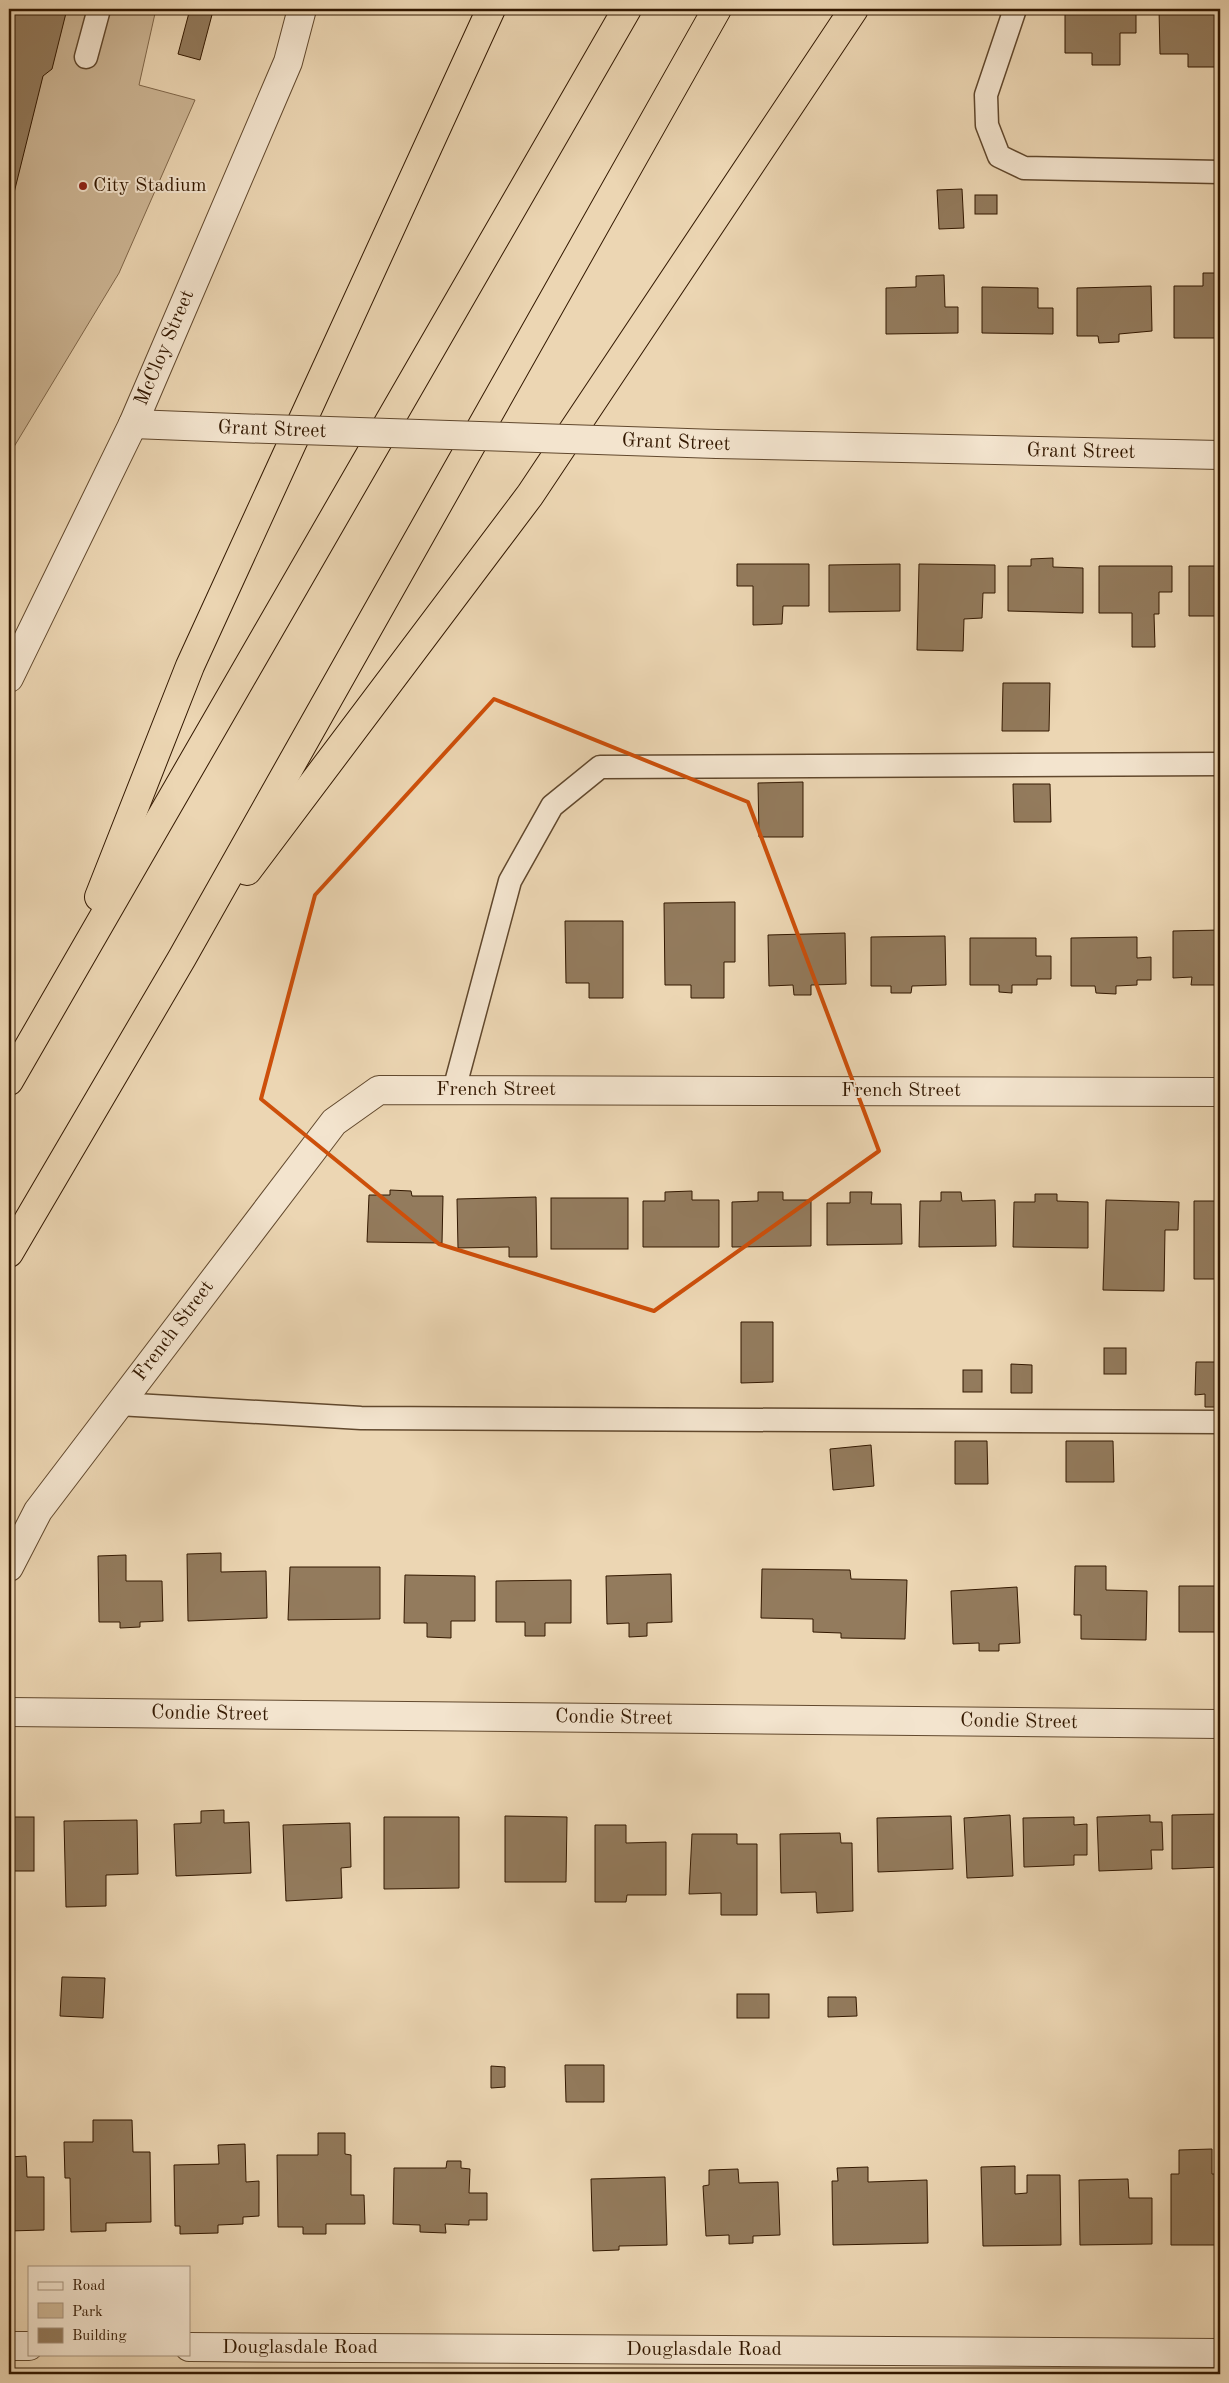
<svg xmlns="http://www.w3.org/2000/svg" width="1229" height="2383" viewBox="0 0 1229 2383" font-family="'Old Standard TT',serif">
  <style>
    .green { fill: #cdb695; stroke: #80674a }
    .building { fill: #937b5d; stroke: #331800 }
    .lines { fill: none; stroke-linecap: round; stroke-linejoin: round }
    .service-casing { stroke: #61482d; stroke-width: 25 }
    .minor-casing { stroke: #61482d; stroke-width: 30 }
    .tertiary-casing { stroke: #61482d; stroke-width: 30 }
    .motorway-casing { stroke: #331800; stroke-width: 30 }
    .service { stroke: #f3e4ce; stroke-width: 22 }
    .minor { stroke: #f3e4ce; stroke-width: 28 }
    .tertiary { stroke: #f3e4ce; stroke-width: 28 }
    .motorway { stroke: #ecd6b3; stroke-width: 28 }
    .minor-bridge-casing { stroke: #61482d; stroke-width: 30; stroke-linecap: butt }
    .minor-bridge { stroke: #f3e4ce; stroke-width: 28 }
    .marked { fill: none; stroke: #cd4f0a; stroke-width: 4; stroke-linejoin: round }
    .poi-dot { fill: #8f2418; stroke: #f3e4ce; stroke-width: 2 }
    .labels { text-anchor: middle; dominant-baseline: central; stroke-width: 4; stroke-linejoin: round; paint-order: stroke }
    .poi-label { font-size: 20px; fill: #331800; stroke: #f3e4ce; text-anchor: start }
    .street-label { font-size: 20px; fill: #331800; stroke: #f3e4ce }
  </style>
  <rect width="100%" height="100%" fill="#ecd6b3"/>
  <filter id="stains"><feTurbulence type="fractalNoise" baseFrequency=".004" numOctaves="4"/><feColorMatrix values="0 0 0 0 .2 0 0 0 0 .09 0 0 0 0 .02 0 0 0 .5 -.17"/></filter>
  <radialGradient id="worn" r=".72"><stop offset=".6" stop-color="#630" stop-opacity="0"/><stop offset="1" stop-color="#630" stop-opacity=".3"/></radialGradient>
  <polygon class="green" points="9,9 156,9 139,85 195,100 119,273 9,455"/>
  <g class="building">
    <polygon points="9,9 67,9 52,69 43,76 9,213"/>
    <polygon points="190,9 213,11 200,60 178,54"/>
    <polygon points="1065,9 1136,9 1136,33 1120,33 1120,65 1092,65 1092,53 1065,53"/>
    <polygon points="1159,9 1220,9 1220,32 1215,32 1215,67 1188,67 1188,54 1160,54"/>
    <polygon points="962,189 964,228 939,229 937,190"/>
    <rect x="975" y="195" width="22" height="19"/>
    <polygon points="1203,273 1220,273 1220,338 1174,338 1174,286 1203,286"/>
    <polygon points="944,275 945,307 958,307 958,333 886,334 886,288 916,287 916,276"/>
    <polygon points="1151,286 1152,331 1119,334 1119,342 1099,343 1098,336 1077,336 1077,288"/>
    <polygon points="982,287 1038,288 1038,308 1053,308 1053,334 982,333"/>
    <polygon points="1053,558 1053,567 1083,568 1083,613 1008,611 1008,566 1031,566 1031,559"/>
    <polygon points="737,564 809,564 809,606 783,606 782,624 753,625 753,586 737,586"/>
    <polygon points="900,564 900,611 829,612 829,565"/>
    <polygon points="919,564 995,565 995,593 983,593 982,618 964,619 963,651 917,650"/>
    <polygon points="1099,566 1172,566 1172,592 1159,592 1159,614 1154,614 1155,647 1132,647 1132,613 1099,613"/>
    <polygon points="1189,566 1220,566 1220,649 1218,616 1189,616"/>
    <polygon points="1003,683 1050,683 1049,731 1002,731"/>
    <polygon points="803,782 803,837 759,837 758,783"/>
    <polygon points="1013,784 1050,784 1051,822 1014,822"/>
    <polygon points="735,902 735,962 724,962 724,998 691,998 691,985 665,985 664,903"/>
    <polygon points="565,921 623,921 623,998 589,998 589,983 566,983"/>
    <polygon points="1220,930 1220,977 1215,977 1215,985 1191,985 1192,977 1173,978 1173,931"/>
    <polygon points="845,933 846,984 811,985 811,995 794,995 793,985 769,986 768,935"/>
    <polygon points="945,936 946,985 912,986 911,993 891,993 891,986 871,986 871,937"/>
    <polygon points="1137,937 1137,958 1151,957 1151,980 1137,980 1137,985 1116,986 1116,994 1096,993 1095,986 1071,986 1071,938"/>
    <polygon points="970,938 1036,938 1036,956 1051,956 1051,979 1037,979 1037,985 1012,985 1012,993 999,992 999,985 970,985"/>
    <polygon points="390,1190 411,1191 412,1196 443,1196 442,1243 367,1242 369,1195 390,1195"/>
    <polygon points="692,1191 692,1200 719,1200 719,1247 643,1247 643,1201 665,1201 665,1192"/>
    <polygon points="758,1192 783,1192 783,1200 811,1200 811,1246 732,1247 732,1202 758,1201"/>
    <polygon points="850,1192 872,1192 871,1204 901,1204 902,1244 827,1245 827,1203 850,1203"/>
    <polygon points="941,1192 961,1192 962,1201 995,1200 996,1246 919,1247 920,1201 941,1201"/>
    <polygon points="1216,1193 1220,1193 1220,1279 1194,1279 1194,1201 1217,1201"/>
    <polygon points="1035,1194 1057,1194 1057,1201 1088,1202 1088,1248 1013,1247 1014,1202 1035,1202"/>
    <polygon points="536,1197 537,1257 509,1257 509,1247 458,1248 457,1199"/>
    <rect x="551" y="1198" width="77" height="51"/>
    <polygon points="1106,1200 1179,1202 1178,1230 1165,1230 1164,1291 1103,1290"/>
    <polygon points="741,1322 773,1322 773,1382 741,1383"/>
    <rect x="1104" y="1348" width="22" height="26"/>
    <polygon points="1196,1362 1220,1362 1220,1407 1205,1407 1205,1394 1195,1395"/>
    <polygon points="1011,1364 1032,1365 1032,1393 1011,1393"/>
    <rect x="963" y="1370" width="19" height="22"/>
    <polygon points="955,1441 987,1441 988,1484 955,1484"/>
    <polygon points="1066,1441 1113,1441 1114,1482 1066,1482"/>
    <polygon points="871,1445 874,1486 833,1490 830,1449"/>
    <polygon points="221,1553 221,1572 266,1571 267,1618 188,1621 187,1554"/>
    <polygon points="126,1555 126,1581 162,1581 163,1621 140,1622 140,1627 120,1628 120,1622 99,1622 98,1556"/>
    <polygon points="1075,1566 1106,1566 1106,1590 1147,1591 1146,1640 1081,1639 1081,1615 1074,1615"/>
    <polygon points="290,1567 380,1567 380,1619 288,1620"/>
    <polygon points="762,1569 850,1570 851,1579 907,1580 905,1639 841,1638 841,1633 813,1632 813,1619 761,1618"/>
    <polygon points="671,1574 672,1622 647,1623 647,1636 629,1637 629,1623 607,1624 606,1576"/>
    <polygon points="405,1575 475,1576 475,1621 451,1621 451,1638 427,1637 427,1623 404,1623"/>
    <polygon points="571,1580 571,1623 545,1623 545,1636 525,1636 525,1622 496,1622 496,1581"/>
    <polygon points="1179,1586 1216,1586 1216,1609 1220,1609 1220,1632 1179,1632"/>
    <polygon points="1017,1587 1020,1643 999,1644 999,1651 979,1651 979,1643 953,1644 951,1591"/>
    <polygon points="224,1810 224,1823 249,1822 251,1873 176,1876 174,1824 201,1823 201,1811"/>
    <polygon points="1220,1814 1220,1867 1172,1869 1172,1815"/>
    <polygon points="1010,1815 1013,1876 967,1878 964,1818"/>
    <polygon points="1150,1815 1150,1822 1162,1822 1163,1850 1151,1850 1152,1869 1099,1871 1097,1817"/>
    <polygon points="505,1816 567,1817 566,1882 505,1882"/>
    <polygon points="951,1816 953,1869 878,1872 877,1818"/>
    <rect x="9" y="1817" width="25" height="54"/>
    <polygon points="384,1817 459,1817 459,1888 384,1889"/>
    <polygon points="1074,1817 1074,1825 1087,1824 1087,1855 1074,1855 1074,1865 1024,1867 1023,1818"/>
    <polygon points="137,1820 138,1874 106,1875 106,1906 66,1907 64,1821"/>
    <polygon points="350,1823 351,1867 341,1868 342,1898 286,1901 283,1825"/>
    <polygon points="595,1825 626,1825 626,1843 666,1842 666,1895 627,1895 626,1902 595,1902"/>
    <polygon points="840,1833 841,1843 852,1843 853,1911 817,1913 816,1892 781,1893 780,1834"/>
    <polygon points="692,1834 737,1834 737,1844 757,1844 757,1915 721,1915 721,1893 689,1894"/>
    <polygon points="62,1977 105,1978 103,2018 60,2016"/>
    <rect x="737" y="1994" width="32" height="24"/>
    <polygon points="828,1997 856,1997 857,2016 828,2017"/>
    <polygon points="565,2065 604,2065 604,2102 566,2102"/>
    <polygon points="491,2066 505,2067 505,2087 491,2088"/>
    <polygon points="93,2120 132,2120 133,2152 150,2152 151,2222 106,2223 106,2231 71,2232 70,2178 65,2178 64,2142 93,2142"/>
    <polygon points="318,2133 345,2133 345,2154 351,2155 351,2195 364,2195 365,2224 326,2224 326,2234 303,2234 303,2227 278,2227 277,2155 318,2155"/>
    <polygon points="245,2144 246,2182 259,2181 259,2216 243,2217 243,2224 218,2225 218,2233 180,2234 180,2226 175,2226 174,2165 219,2164 218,2145"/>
    <polygon points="1212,2149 1212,2174 1220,2174 1220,2245 1171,2245 1171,2174 1179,2174 1179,2150"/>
    <polygon points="26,2156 27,2177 44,2177 44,2230 9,2231 9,2157"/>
    <polygon points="447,2161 461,2161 461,2168 470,2169 469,2193 487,2193 487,2220 469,2220 469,2225 445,2224 446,2233 420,2232 420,2225 393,2224 394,2168 446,2168"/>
    <polygon points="1015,2166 1015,2194 1027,2193 1027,2175 1060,2175 1061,2245 983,2246 981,2167"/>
    <polygon points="868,2167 868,2182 927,2180 928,2243 833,2245 832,2181 838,2181 837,2168"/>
    <polygon points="738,2169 739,2183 778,2182 780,2235 753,2236 753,2243 729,2244 729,2235 706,2236 703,2186 709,2185 709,2170"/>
    <polygon points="665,2177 667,2245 619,2246 619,2250 593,2251 591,2179"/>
    <polygon points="1128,2179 1129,2198 1152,2198 1152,2244 1080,2245 1079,2180"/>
  </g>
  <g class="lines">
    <defs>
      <g id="service">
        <polyline points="1015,9 986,95 987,125 999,156 1024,168 1220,172"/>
        <polyline points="86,57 99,9"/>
        <polyline points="454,1090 510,881 552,806 600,767 1220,764"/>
        <polyline points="118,1404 361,1418 1220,1422"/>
      </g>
      <g id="minor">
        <polyline points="133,424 236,428"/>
        <polyline points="717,444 1220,455"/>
        <polyline points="9,1567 38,1511 334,1122 379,1090 1220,1092"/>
        <polyline points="9,1712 1220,1724"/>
      </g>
      <g id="tertiary">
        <polyline points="9,678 133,424 288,62 302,9"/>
        <polyline points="9,2346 29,2346"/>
        <polyline points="189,2347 1220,2353"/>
      </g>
      <g id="motorway">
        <polyline points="247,871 530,495 854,9"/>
        <polyline points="99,897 190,666 491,9"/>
        <polyline points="9,1081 627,9"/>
        <polyline points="9,1253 182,958 717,9"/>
      </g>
    </defs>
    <use href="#service" class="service-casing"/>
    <use href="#minor" class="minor-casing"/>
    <use href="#tertiary" class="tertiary-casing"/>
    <use href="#motorway" class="motorway-casing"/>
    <use href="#service" class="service"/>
    <use href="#minor" class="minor"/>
    <use href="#tertiary" class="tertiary"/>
    <use href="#motorway" class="motorway"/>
    <defs>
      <polyline id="minor-bridge" points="236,428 717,444"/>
    </defs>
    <use href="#minor-bridge" class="minor-bridge-casing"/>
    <use href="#minor-bridge" class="minor-bridge"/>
  </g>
  <path class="marked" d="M 494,699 L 748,802 L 879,1151 L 654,1311 L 439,1244 L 261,1099 L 315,895 Z"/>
  <circle class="poi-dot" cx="83" cy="186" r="5"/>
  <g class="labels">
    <g class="poi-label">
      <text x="93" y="186">City Stadium</text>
    </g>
    <g class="street-label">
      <text transform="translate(165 348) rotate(-67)">McCloy Street</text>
      <text transform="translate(272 430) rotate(2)">Grant Street</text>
      <text transform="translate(676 443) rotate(2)">Grant Street</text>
      <text transform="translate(1081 452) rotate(1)">Grant Street</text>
      <text x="496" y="1090">French Street</text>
      <text x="901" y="1091">French Street</text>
      <text transform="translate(174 1331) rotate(-53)">French Street</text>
      <text transform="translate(210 1714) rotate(1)">Condie Street</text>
      <text transform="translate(614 1718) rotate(1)">Condie Street</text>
      <text transform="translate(1019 1722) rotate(1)">Condie Street</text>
      <text x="300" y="2348">Douglasdale Road</text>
      <text x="704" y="2350">Douglasdale Road</text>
    </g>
  </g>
  <rect width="1229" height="2383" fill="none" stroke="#ecd6b3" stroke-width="30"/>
  <rect x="10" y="10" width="1209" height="2363" fill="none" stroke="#331800" stroke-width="2.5"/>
  <rect x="15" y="15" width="1199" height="2353" fill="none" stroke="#331800"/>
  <rect x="28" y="2266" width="162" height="90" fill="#f3e4ce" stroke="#a6927c"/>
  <rect x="38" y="2282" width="25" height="8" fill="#f3e4ce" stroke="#a6927c"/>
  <text x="72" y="2290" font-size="15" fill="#331800">Road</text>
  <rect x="38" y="2303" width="25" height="15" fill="#cdb695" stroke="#a6927c"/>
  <text x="72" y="2316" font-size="15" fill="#331800">Park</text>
  <rect x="38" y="2328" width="25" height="15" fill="#937b5d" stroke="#a6927c"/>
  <text x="72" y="2340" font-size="15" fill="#331800">Building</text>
  <rect width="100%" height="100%" filter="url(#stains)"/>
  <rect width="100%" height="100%" fill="url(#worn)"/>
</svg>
